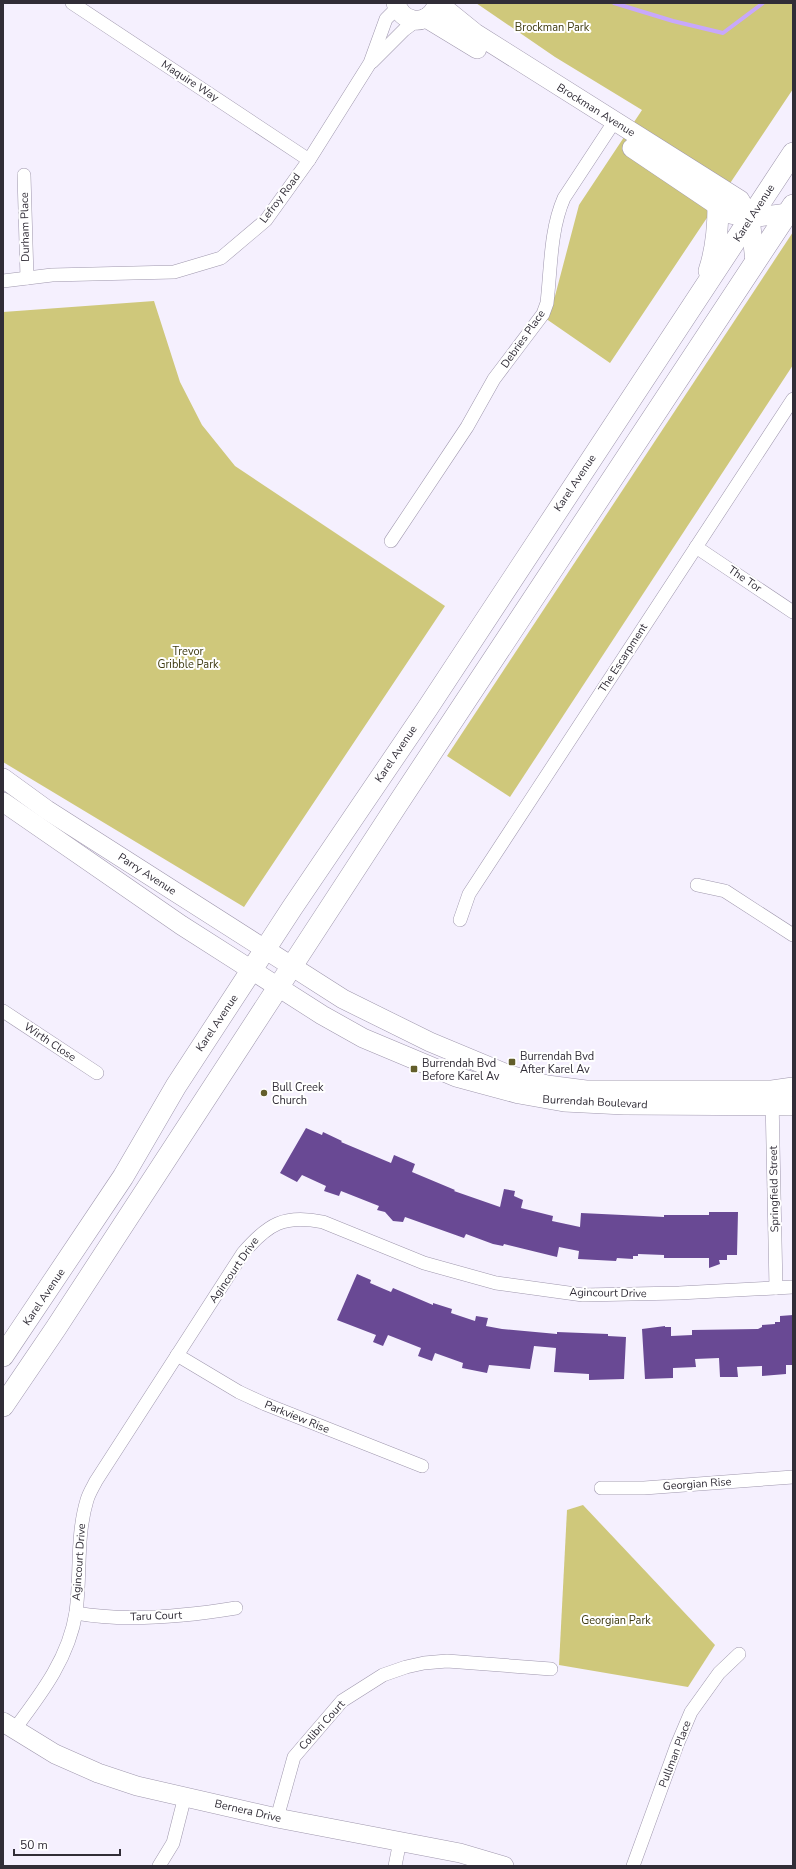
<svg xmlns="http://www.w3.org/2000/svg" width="796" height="1869" viewBox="0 0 796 1869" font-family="'Nunito Sans',sans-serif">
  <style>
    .green { fill: #cfc87b }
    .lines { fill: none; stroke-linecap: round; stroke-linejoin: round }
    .stream { stroke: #c8a8fb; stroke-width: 4 }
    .building { fill: #694994 }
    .street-casing { stroke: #9f97ad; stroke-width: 14 }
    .secondary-casing { stroke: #9f97ad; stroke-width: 20 }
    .primary-casing { stroke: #9f97ad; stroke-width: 22 }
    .street { stroke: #fff; stroke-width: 13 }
    .secondary { stroke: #fff; stroke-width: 19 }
    .primary { stroke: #fff; stroke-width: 21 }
    .poi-dot { fill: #635e2b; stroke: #fff; stroke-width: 1.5 }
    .labels { text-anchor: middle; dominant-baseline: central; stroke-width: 4; stroke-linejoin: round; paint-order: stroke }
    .park-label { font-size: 11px; fill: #3e3a10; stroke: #fff }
    .street-label { font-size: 11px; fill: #312d37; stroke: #fff }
    .poi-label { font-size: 11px; fill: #312d37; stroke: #fff; text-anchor: start }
  </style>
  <rect width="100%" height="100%" fill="#f5f0fe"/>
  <g class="green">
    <polygon points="476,3 793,3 793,89 610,363 542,316 555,296 579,205 642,110 555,57"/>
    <polygon points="793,232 793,365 510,797 447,756"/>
    <polygon points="154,301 180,382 202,425 235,466 445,606 244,907 3,762 3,312"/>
    <polygon points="583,1505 715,1645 688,1687 559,1665 567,1510"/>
  </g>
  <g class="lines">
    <polyline class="stream" points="614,3 673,21 723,33 763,3"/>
  </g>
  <g class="building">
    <polygon points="306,1128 322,1135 323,1132 342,1141 341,1142 391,1163 394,1155 415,1164 412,1172 455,1190 454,1191 500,1207 504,1189 515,1191 514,1196 523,1200 521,1208 553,1216 552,1221 580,1227 581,1213 664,1217 664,1215 709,1215 709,1212 738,1212 737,1255 727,1255 727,1260 719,1260 720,1264 709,1268 709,1258 664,1258 664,1255 638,1254 638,1256 633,1256 633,1259 617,1258 616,1261 578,1259 579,1251 559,1247 557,1257 504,1244 503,1246 493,1244 466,1234 464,1238 405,1217 403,1222 393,1221 385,1212 377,1210 379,1206 341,1191 339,1196 324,1191 326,1186 302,1175 297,1182 280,1173"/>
    <polygon points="357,1274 371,1280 370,1283 391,1292 393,1288 433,1305 433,1303 452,1309 451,1313 475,1321 476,1316 488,1318 486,1326 502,1329 557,1334 557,1332 608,1334 608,1336 626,1337 624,1379 589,1380 589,1374 554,1372 556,1348 534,1346 530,1369 489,1365 487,1373 462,1368 463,1363 435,1353 432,1361 418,1356 421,1348 388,1335 383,1346 373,1342 376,1335 337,1320"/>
    <polygon points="793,1315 792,1365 786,1365 786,1374 762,1376 762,1366 737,1367 738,1377 720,1377 719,1358 695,1359 696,1367 673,1368 673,1378 645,1379 642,1329 665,1326 665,1327 671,1327 671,1336 692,1335 692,1330 758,1329 762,1327 762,1325 775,1324 775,1322 780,1322 780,1316"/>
  </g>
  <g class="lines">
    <defs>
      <g id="street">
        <polyline points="72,3 309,160"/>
        <polyline points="372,62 404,30 416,21"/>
        <polyline points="24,175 27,278"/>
        <polyline points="3,281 52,275 174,272 221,258 266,220 309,160 370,63 386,19 397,8"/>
        <path d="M 391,541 L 467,427 L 494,379 L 543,314 L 547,303 C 551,268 550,230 564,198 L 614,122"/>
        <polyline points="696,547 793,612"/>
        <polyline points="697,885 725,891 793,935"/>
        <polyline points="460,920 469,894 793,399"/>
        <polyline points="3,1011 97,1073"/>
        <polyline points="772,1098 776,1288"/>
        <polyline points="177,1355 239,1392 265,1404 422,1466"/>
        <polyline points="601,1488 644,1488 793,1477"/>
        <path d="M 76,1613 C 125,1622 187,1616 236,1608"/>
        <path d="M 14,1730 C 41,1694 69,1658 76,1612 C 81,1575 76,1536 87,1500 C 89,1493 93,1487 96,1481 L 243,1253 C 268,1224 284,1214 323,1222 L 424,1263 L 496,1283 L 583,1295 L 679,1293 L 793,1287"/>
        <polyline points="277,1818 294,1757 342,1701 383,1675 406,1667 424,1663 447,1661 551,1669"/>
        <polyline points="159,1866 173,1843 185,1796"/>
        <polyline points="395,1866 400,1841"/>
        <polyline points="633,1866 677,1745 691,1712 719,1673 739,1654"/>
      </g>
      <g id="secondary">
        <path d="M 396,3 C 401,22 424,27 435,9"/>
        <polyline points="438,3 475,33 740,200 750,218 755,261"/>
        <polyline points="426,18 477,49"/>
        <polyline points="632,148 730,214 750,218 788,213"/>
        <polyline points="3,778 47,810 343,999 430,1042 509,1075 547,1085 586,1090 772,1090 793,1087"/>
        <polyline points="3,802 181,925 322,1015 363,1038 456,1077 519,1094 564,1102 624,1105 793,1106"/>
        <polyline points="3,1722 55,1754 98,1773 137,1786 277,1818 460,1853 504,1866"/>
      </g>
      <g id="primary">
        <path d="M 709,271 C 716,250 718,229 718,206"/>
        <polyline points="3,1356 123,1177 176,1086 292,908 427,709 793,153"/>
        <polyline points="3,1406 56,1328 397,805 793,205"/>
      </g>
    </defs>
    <use href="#street" class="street-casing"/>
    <use href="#secondary" class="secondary-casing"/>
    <use href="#primary" class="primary-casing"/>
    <use href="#street" class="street"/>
    <use href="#secondary" class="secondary"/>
    <use href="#primary" class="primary"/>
  </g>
  <g class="poi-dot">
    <rect x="508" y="1058" width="8" height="8" rx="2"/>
    <rect x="410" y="1065" width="8" height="8" rx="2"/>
    <circle cx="264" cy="1093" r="4"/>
  </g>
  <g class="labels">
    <g class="park-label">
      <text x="552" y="27">Brockman Park</text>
      <text x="188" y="651">Trevor<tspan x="188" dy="13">Gribble Park</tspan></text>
      <text x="616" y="1620">Georgian Park</text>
    </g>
    <g class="street-label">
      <text transform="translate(190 81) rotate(33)">Maquire Way</text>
      <text transform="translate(596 110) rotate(32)">Brockman Avenue</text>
      <text transform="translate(280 198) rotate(-53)">Lefroy Road</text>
      <text transform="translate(754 213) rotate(-57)">Karel Avenue</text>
      <text transform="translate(25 227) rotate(-91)">Durham Place</text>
      <text transform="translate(523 339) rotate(-55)">Debries Place</text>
      <text transform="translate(575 483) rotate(-56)">Karel Avenue</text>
      <text transform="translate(745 579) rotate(34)">The Tor</text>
      <text transform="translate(623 658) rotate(-57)">The Escarpment</text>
      <text transform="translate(396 754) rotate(-56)">Karel Avenue</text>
      <text transform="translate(147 874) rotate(33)">Parry Avenue</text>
      <text transform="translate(217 1023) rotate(-56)">Karel Avenue</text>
      <text transform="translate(50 1042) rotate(34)">Wirth Close</text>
      <text transform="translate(595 1102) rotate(3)">Burrendah Boulevard</text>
      <text transform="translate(774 1189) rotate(-91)">Springfield Street</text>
      <text transform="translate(234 1270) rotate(-55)">Agincourt Drive</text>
      <text transform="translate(608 1293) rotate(1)">Agincourt Drive</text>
      <text transform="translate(44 1297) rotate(-56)">Karel Avenue</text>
      <text transform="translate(297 1417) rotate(22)">Parkview Rise</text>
      <text transform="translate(697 1484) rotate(-4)">Georgian Rise</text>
      <text transform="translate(79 1562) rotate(-86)">Agincourt Drive</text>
      <text transform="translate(156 1616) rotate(-2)">Taru Court</text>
      <text transform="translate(322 1725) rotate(-48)">Colibri Court</text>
      <text transform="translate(675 1754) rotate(-69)">Pullman Place</text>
      <text transform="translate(248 1811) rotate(13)">Bernera Drive</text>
    </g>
    <g class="poi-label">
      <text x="520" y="1056">Burrendah Bvd<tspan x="520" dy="13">After Karel Av</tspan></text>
      <text x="422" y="1063">Burrendah Bvd<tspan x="422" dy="13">Before Karel Av</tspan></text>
      <text x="272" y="1087">Bull Creek<tspan x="272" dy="13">Church</tspan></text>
    </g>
  </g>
  <rect width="796" height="1869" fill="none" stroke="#312d37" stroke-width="8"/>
  <path d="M14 1849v6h106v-6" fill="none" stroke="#312d37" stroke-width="2"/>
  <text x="20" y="1849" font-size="12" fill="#312d37" stroke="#ffffff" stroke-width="3" paint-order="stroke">50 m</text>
</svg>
